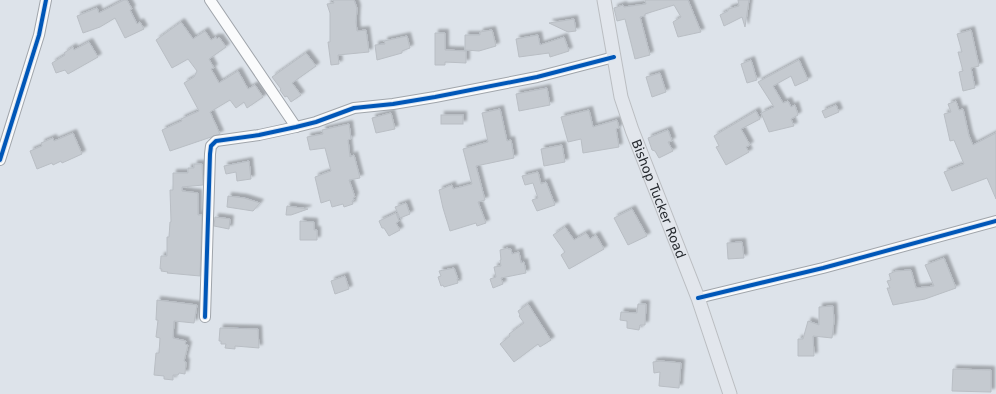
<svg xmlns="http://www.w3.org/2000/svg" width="996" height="394" viewBox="0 0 996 394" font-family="'DejaVu Sans',sans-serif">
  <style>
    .building { fill: #c5cad0; stroke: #b9bec4; filter: url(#shadow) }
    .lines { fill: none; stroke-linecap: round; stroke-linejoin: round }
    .minor-casing { stroke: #a0a5ab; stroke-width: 12 }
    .major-casing { stroke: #bbbec2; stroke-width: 15 }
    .minor { stroke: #fafbfc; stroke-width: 10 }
    .major { stroke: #e2e6ec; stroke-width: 13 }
    .cycleway-casing { stroke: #d7e2f0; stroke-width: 6 }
    .cycleway { stroke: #0057b8; stroke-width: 4 }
    .labels { text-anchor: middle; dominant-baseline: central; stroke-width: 4; stroke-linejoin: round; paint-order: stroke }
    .street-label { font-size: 13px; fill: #25292e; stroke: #d7e2f0 }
  </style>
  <defs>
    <filter id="shadow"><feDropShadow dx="3.5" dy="-3.5" stdDeviation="1" flood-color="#0004"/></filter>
  </defs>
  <rect width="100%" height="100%" fill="#dde3ea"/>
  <g class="building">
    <polygon points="124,0 127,0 132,9 130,10 137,24 140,22 144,29 125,38 115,18 100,27 83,33 77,16 97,8 99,13"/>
    <polygon points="333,0 354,0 357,8 356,22 357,31 366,30 369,52 338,55 339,64 331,65 328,42 330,42 330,13 327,4 334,3"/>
    <polygon points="645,0 688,0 701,32 678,37 673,22 681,17 674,5 645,14 645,16 640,17 650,55 635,59 625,19 617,21 614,8 623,5 624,7 646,4"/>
    <polygon points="738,0 749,0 745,27 742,17 724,26 720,15 728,11 728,9 739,6"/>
    <polygon points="574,19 576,31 568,32 549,23"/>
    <polygon points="181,22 193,39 205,31 211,40 216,37 217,39 219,37 226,47 209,59 214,68 211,69 219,83 238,71 248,89 255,85 263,97 247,108 244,102 236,108 230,100 210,112 220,134 170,151 162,130 182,121 181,119 199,111 184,83 194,77 197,71 188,59 172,68 156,40"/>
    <polygon points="492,30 496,46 479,51 465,50 465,35 480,35 480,32"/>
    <polygon points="971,30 979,66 971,68 975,88 963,91 959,72 963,71 958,52 962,52 957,34"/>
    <polygon points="435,33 445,33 445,50 466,51 466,63 445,62 445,65 435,65"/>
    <polygon points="538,35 540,45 564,37 569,51 550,57 549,53 519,57 516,39"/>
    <polygon points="407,36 410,48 402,51 402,53 377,60 375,45 385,44 384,41"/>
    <polygon points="89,42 98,57 68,74 65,70 56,73 52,63 65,55 64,53 73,47 74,50"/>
    <polygon points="306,53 316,66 292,83 301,95 291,102 287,96 285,97 280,90 281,89 272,77"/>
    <polygon points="751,60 757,80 747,83 741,64"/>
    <polygon points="799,60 808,80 795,86 791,76 773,86 783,103 788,101 791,107 795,105 798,115 791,119 794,126 769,132 761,113 774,107 758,82"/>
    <polygon points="660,73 666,92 652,97 646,77"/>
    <polygon points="547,88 550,105 519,111 516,94"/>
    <polygon points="956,101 959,110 963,109 969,136 973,145 996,133 996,199 987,178 952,191 944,172 964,164 954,140 950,141 944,114 951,112 948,104"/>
    <polygon points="836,105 839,112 825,118 822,111"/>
    <polygon points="500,109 507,141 511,140 514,158 476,166 485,200 478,202 486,223 477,226 476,223 450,231 443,208 439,190 452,185 453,189 472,184 463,149 488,142 482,113"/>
    <polygon points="589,110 593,127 617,120 619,128 616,129 619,147 583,153 581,139 568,142 561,117"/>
    <polygon points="756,111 760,119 741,129 750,145 746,147 749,152 726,165 716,147 719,146 714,136"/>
    <polygon points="391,113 395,129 376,133 372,118"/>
    <rect x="441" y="115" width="22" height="9"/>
    <polygon points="349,124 351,139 348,140 350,157 354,155 360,178 349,180 355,197 353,198 354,200 352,201 353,204 344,207 343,204 332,207 330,200 321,203 315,177 331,171 325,148 310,150 307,137 323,134 322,130"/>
    <polygon points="668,130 672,141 668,142 673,151 659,158 655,151 652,150 648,138"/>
    <polygon points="73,133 82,154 62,163 61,161 53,165 52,163 37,169 30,151 42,146 41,143 53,138 54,141"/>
    <polygon points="562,145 565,162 544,166 541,149"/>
    <polygon points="249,161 251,179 237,181 236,172 226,174 224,166"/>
    <polygon points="194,164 202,164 203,185 182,187 182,191 198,193 198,215 202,215 200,276 167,273 168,272 161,271 162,269 160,269 161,256 167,256 167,237 169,237 170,222 171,222 170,190 173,190 173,173 188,173 188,168 194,168"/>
    <polygon points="538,172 541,184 546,182 555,205 537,211 532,200 538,198 533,183 525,185 522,176"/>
    <polygon points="228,196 244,198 260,203 253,211 227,207"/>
    <polygon points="406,203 410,214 400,218 395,207"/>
    <polygon points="287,206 308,209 291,215 286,215"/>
    <polygon points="632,209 647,236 628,245 614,218"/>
    <polygon points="396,213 399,221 396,223 400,230 389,236 384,228 382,228 379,221"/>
    <polygon points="215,217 230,219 229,229 214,226"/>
    <polygon points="300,221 314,222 314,230 317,230 317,240 300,240"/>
    <polygon points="565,227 574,240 586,233 590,239 596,235 604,249 569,269 561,255 565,252 553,235"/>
    <polygon points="742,242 744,258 728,259 727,243"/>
    <polygon points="508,248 508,249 511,249 512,254 519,252 521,263 524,262 526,273 501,278 503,284 493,288 490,279 496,277 494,267 501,266 500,260 501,260 500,250"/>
    <polygon points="944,258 956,288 925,299 893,305 887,288 890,288 887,281 891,280 889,274 896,271 911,270 916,288 934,286 925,265"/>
    <polygon points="454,268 458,279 457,279 458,283 444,287 443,285 441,286 438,277 441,276 439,271"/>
    <polygon points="345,276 349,289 335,294 331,281"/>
    <polygon points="157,300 197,305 194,323 174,321 173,338 186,341 185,344 188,345 184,361 186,362 185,374 179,373 178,375 173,375 173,380 164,379 164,376 154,375 156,353 159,353 160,338 156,337 158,320 156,320"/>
    <polygon points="528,304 551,340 540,347 538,344 514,362 500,344 510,336 509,334 524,323 519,316 520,315 518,311"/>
    <polygon points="638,304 646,304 645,325 640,325 639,330 627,328 627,321 620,320 621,312 637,313"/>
    <polygon points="833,306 834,321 832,338 813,336 814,356 798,356 798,339 803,339 808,321 819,325 819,307"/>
    <polygon points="220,328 258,329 259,348 235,346 235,349 225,348 226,344 221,344 221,341 219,341"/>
    <polygon points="660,361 681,363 679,388 659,386 660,372 654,373 653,362"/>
    <polygon points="953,369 991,370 991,392 952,391"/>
  </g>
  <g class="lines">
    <defs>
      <g id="minor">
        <polyline points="210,0 296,127"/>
        <polyline points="0,160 39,35 46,0"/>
        <polyline points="698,298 823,268 996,221"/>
        <polyline points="205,317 210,154 211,146 216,141 259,135 296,127 316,122 354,108 393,104 435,97 537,77 614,57"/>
      </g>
      <g id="major">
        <path id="s1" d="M 604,0 L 621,97 L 632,130 L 698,298 L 730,394"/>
      </g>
    </defs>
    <use href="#minor" class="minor-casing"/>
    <use href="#major" class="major-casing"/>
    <use href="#minor" class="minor"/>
    <use href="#major" class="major"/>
    <defs>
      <g id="cycleway">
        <polyline points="0,160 39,35 46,0"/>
        <polyline points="698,298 823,268 996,221"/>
        <polyline points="205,317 210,154 211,146 216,141 259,135 296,127 316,122 354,108 393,104 435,97 537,77 614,57"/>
      </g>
    </defs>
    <use href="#cycleway" class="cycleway-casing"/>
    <use href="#cycleway" class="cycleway"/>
  </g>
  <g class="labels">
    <g class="street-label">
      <text stroke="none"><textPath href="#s1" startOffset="207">Bishop Tucker Road</textPath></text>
    </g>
  </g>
</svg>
